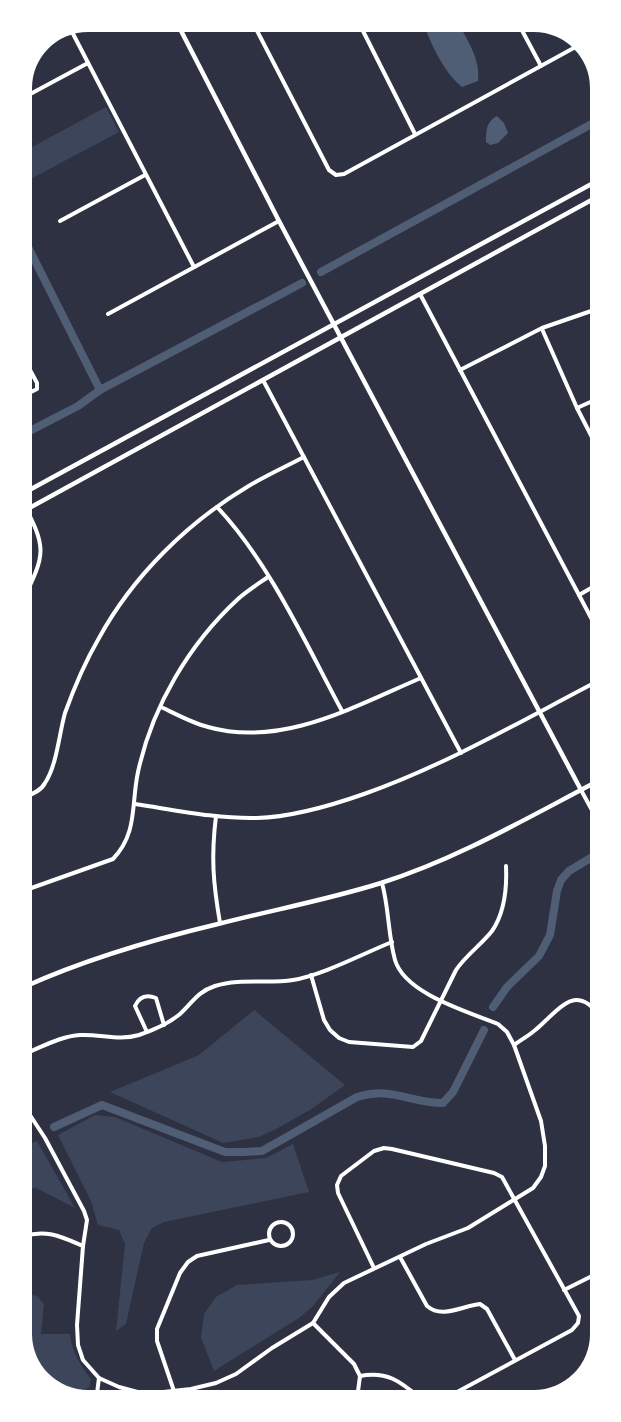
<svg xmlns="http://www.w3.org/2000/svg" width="621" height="1422" viewBox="0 0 621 1422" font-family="Manrope,sans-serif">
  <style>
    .green { fill: #3c4559 }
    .water { fill: #4f5d75 }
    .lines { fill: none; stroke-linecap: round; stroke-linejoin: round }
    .canal { stroke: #4f5d75; stroke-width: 8 }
    .minor { stroke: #fff; stroke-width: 4 }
    .tertiary { stroke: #fff; stroke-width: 4.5 }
  </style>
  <rect width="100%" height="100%" fill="#2d3142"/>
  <g class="green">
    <polygon points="106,107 119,132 21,184 21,153"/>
    <polygon points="254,1010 345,1085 310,1110 276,1129 259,1137 223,1143 110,1092 199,1055"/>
    <polygon points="95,1115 115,1117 222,1162 266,1158 293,1144 309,1192 164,1222 152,1228 144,1243 126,1324 116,1331 125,1244 119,1230 98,1225 91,1201 58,1135"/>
    <polygon points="37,1141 75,1208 36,1188 24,1189 24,1146"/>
    <polygon points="340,1272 314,1305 299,1318 214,1371 201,1338 204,1314 216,1297 237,1285 312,1280"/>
    <path d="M 24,1293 L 37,1296 L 44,1304 L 41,1334 L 70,1334 C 72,1352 80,1365 91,1379 L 89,1388 L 64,1394 L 47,1388 L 25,1356 Z"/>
  </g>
  <g class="water">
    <path d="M 422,21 L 457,21 C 467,39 481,60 478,81 L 462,87 C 442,70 432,45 422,21 Z"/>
    <path d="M 497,116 L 504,123 L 508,133 L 498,143 L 490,145 L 486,142 C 486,130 486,122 497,116 Z"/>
  </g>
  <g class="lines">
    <g class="canal">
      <polyline points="22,235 100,390"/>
      <polyline points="321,272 597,121"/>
      <polyline points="22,435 78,406 100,390 302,283"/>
      <polyline points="493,1007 507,987 539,956 550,935 557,891 561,880 569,871 599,853"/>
      <path d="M 54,1127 L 102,1105 L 225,1152 L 244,1152 L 262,1151 L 357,1097 C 392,1086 409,1103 443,1103 L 453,1092 L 484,1030"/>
      <polyline points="24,1138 27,1137"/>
      <polyline points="550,1397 572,1385"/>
    </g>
    <g class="minor">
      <polyline points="252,21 329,170 336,175 344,174 581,44"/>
      <polyline points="517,21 541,66"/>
      <polyline points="361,27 415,134"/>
      <polyline points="70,28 194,267"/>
      <polyline points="21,99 88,63"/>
      <polyline points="60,221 145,175"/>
      <polyline points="420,294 598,631"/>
      <polyline points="108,314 279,221"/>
      <polyline points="542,329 577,408 597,447"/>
      <polyline points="22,355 37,383 37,389 31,392 25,389 22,384"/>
      <polyline points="460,370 542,328 597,309"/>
      <polyline points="263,380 461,753"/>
      <polyline points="577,408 597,399"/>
      <path d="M 22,501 C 47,548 46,553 23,600"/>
      <path d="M 217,507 C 269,562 306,644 342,711"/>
      <polyline points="579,595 598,584"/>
      <path d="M 161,707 C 176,714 192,723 208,727 C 282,748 355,706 421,678"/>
      <polyline points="581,790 599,823"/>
      <path d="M 23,798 C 31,795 41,791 45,783 C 57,765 59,734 65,713 C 74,688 85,662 99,638 C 133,576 187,523 247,487 C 265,476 285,467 304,457"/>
      <path d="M 135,804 C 175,810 217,819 257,818 C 293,817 330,806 364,794 C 446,765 521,721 598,681"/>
      <path d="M 216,816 C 211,857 213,882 220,923"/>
      <path d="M 23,891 L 113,859 C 138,833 131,804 138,772 C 152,707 189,644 238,599 C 247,591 258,584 268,577"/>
      <path d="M 311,975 L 324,1020 L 330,1030 L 339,1038 L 349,1042 L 413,1047 L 421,1041 L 456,970 C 466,955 481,945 492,931 C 505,912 507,888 506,866"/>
      <path d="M 147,1032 L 135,1006 C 139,997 146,994 156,998 L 164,1025"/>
      <path d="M 514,1045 C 521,1040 528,1036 534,1031 C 545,1023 563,1000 576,1000 C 587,1000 594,1008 599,1016"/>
      <path d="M 24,1054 C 42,1047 61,1036 80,1035 C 101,1034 119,1041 139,1035 C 154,1030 168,1024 180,1014 C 193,1002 197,992 215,986 C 240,978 268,984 293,980 C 323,975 362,954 392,942"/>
      <path d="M 24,1106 L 45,1138 L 84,1211 L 87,1220 L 83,1246 L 77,1325 L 78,1345 L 83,1360 L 99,1378 L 119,1387 L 145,1394 L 191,1389 L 216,1383 L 236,1374 L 272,1348 L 313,1323 L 329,1297 L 344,1283 L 426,1244 L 468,1228 L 533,1188 L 541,1177 L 545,1166 L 545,1146 L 541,1121 L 514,1045 L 507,1032 L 498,1024 C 469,1012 405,994 395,960 C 388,935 389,908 382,883"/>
      <circle cx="281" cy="1234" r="12"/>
      <path d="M 24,1236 C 47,1229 62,1237 83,1246"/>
      <path d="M 400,1257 L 427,1306 C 442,1319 462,1306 480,1304 L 487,1309 L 515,1360"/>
      <polyline points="374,1268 338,1193 337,1185 341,1176 374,1151 384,1148 392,1149 494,1173 502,1177 579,1316 578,1323 572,1330 446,1398"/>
      <polyline points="564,1290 600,1272"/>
      <polyline points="313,1323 354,1364 360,1376 357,1399"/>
      <path d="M 360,1376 C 387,1371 400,1381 420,1398"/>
      <polyline points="177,1400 157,1341 157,1329 180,1273 188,1262 197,1256 269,1240"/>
      <polyline points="96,1401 99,1378"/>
    </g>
    <g class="tertiary">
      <polyline points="176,21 279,221 581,790"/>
      <polyline points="22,494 597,181"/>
      <polyline points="22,512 597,197"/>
      <path d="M 24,987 C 86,959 151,940 218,924 C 272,910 327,900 381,883 C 457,859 527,818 598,781"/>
    </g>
  </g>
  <path d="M0 0H621V1422H0ZM88 32H534A56 56 0 0 1 590 88V1334A56 56 0 0 1 534 1390H88A56 56 0 0 1 32 1334V88A56 56 0 0 1 88 32Z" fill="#fff" fill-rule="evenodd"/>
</svg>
